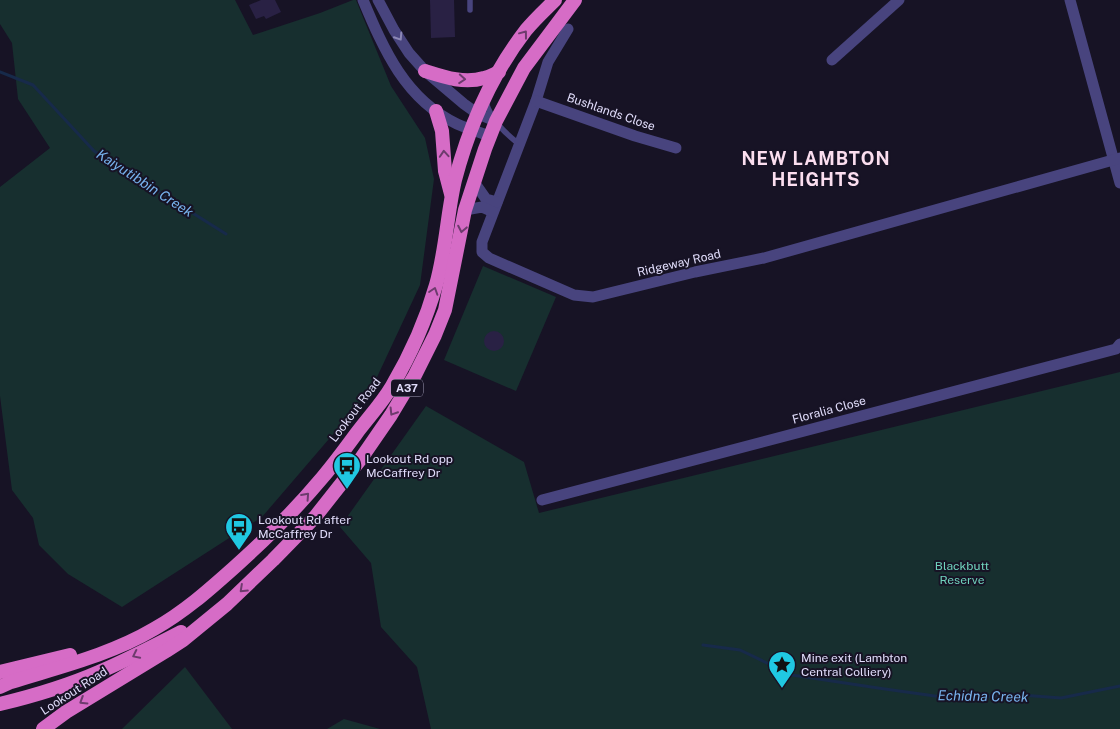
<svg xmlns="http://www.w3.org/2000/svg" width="1120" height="729" viewBox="0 0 1120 729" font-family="'Public Sans',sans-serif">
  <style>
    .green { fill: #172f2f }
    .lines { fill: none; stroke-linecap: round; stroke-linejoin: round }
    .stream { stroke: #172a4a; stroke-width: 3 }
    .building { fill: #292144 }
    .service { stroke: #48447e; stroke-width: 5.5 }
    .minor { stroke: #48447e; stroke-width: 11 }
    .trunk { stroke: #d66cc6; stroke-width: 14 }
    .oneway { stroke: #6d3b6d }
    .oneway2 { stroke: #8c88b6 }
    .labels { text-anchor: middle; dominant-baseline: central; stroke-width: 4; stroke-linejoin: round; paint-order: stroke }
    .shield { fill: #171325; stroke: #a4a0ba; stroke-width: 1 }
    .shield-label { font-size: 11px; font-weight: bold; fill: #e0dcfa }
    .street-label { font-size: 12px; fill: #e0dcfa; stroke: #171325 }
    .poi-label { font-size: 12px; fill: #e0dcfa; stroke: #171325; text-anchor: start }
    .park-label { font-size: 12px; fill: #70d2bd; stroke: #171325 }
    .water-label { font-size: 14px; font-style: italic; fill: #77b2ed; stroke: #171325 }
    .district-label { font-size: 18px; font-weight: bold; letter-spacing: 1px; fill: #fbdeef; stroke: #171325 }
  </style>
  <rect width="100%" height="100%" fill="#171325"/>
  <g class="green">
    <polygon points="0,0 235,0 253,35 320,13 353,0 356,0 391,86 425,138 434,179 420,285 371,390 262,517 122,607 68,574 39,545 33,518 12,490 0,396 0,187 50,148 18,99 12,43 0,24"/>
    <polygon points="483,266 556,297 516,391 444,360"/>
    <polygon points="1120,372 1120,729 431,729 417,667 381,627 371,563 340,527 426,406 524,462 539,513"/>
    <polygon points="185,667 232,729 122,729"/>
    <polygon points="344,719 380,729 327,729"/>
  </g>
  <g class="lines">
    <g class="stream">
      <polyline points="0,72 33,85 94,151 226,234"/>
      <polyline points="703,645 740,650 792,675 878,688 949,698 1021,695 1061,698 1120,686"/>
    </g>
  </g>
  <g class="building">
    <polygon points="261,0 275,0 281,12 266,19 264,16 256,19 249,5"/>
    <polygon points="430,0 454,0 455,37 431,38"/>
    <circle cx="494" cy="341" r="10"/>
  </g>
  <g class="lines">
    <g class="service">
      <polyline points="470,0 470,10"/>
      <path d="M 486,102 C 491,120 505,133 519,144"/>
    </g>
    <g class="minor">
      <path d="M 363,0 C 384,50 405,99 457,124 C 468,129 479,132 490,136"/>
      <polyline points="378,0 394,30 409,53 425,71 464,104 478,114 496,121"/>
      <polyline points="1070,0 1120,183"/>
      <polyline points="568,29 548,62 536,101 482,242 482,252 489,258 574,295 593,297 695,272 764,258 1120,158"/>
      <polyline points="832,60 899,0"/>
      <polyline points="536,101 635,136 676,148"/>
      <polyline points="474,182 486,199 497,202"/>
      <polyline points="465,210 482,207 493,212"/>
      <polyline points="542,500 1116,349 1120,344"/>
    </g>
    <g class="trunk">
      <path d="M 425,71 C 444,77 464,84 484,78 C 489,77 494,74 499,72"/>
      <polyline points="436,111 442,131 445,171 451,194"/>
      <polyline points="0,672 70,655"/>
      <path d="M 0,687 L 11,682 C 59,667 110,655 154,629 C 186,611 211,588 238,564 C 268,537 296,509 322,478 C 334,464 345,449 356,434 C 368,418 382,403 392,386 C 411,354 426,320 436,285 C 446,250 447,214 455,180 C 469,127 492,74 526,30 C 535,19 545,10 555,0"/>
      <path d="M 0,704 C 33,696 67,686 99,672 C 127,660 154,646 181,632"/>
      <polyline points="43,729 66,712 166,651 183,640 227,604 273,560 315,517 360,460 391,415 415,375 435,335 445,310 465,210 485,149 496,121 524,68 575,0"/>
    </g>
  </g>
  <defs><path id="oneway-chevron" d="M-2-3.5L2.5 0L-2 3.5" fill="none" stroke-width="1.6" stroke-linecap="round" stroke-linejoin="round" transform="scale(1.25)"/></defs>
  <g class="oneway">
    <use href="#oneway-chevron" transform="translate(524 34) rotate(-53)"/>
    <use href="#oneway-chevron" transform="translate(462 79) rotate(4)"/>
    <use href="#oneway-chevron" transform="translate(444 154) rotate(-94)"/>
    <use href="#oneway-chevron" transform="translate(462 229) rotate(101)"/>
    <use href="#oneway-chevron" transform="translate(434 291) rotate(-72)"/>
    <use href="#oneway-chevron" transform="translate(393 412) rotate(122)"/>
    <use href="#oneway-chevron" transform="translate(306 496) rotate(-48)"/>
    <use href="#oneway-chevron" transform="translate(243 589) rotate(137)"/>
    <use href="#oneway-chevron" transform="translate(136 655) rotate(154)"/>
    <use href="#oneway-chevron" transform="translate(83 701) rotate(148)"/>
  </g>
  <use class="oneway2" href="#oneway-chevron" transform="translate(399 37) rotate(57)"/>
  <defs>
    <symbol id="bus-pin" viewBox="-11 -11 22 30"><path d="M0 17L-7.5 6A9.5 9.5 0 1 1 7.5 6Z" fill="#20c8e2" stroke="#171325"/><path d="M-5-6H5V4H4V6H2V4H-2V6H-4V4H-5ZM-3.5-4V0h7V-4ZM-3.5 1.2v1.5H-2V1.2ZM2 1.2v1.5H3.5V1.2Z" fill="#111"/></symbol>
    <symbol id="sight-pin" viewBox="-11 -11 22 30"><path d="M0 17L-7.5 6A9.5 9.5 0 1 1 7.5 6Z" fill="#20c8e2" stroke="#171325"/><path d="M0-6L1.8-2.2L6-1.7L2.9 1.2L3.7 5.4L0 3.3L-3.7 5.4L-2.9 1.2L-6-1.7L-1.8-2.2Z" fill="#111"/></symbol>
  </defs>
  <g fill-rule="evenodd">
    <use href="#bus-pin" x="331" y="450" width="32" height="43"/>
    <use href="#bus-pin" x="223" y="511" width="32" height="43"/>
    <use href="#sight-pin" x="766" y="649" width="32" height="43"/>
  </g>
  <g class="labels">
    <rect class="shield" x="391" y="379.5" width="32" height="17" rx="4"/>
    <g class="shield-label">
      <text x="407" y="388">A37</text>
    </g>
    <g class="street-label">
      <text transform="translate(611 112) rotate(19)">Bushlands Close</text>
      <text transform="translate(679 263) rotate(-13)">Ridgeway Road</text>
      <text transform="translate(355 410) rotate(-53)">Lookout Road</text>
      <text transform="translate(829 410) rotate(-15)">Floralia Close</text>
      <text transform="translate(74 691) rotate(-33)">Lookout Road</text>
    </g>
    <g class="poi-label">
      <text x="366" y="459">Lookout Rd opp<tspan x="366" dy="14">McCaffrey Dr</tspan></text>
      <text x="258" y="520">Lookout Rd after<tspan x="258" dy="14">McCaffrey Dr</tspan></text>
      <text x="801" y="658">Mine exit (Lambton<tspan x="801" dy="14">Central Colliery)</tspan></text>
    </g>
    <g class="park-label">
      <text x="962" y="566">Blackbutt<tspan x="962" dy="14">Reserve</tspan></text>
    </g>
    <g class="water-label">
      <text transform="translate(145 183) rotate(33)">Kaiyutibbin Creek</text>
      <text transform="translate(983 696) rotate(1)">Echidna Creek</text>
    </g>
    <g class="district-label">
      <text x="816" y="158">NEW LAMBTON<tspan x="816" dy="21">HEIGHTS</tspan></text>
    </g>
  </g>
</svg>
